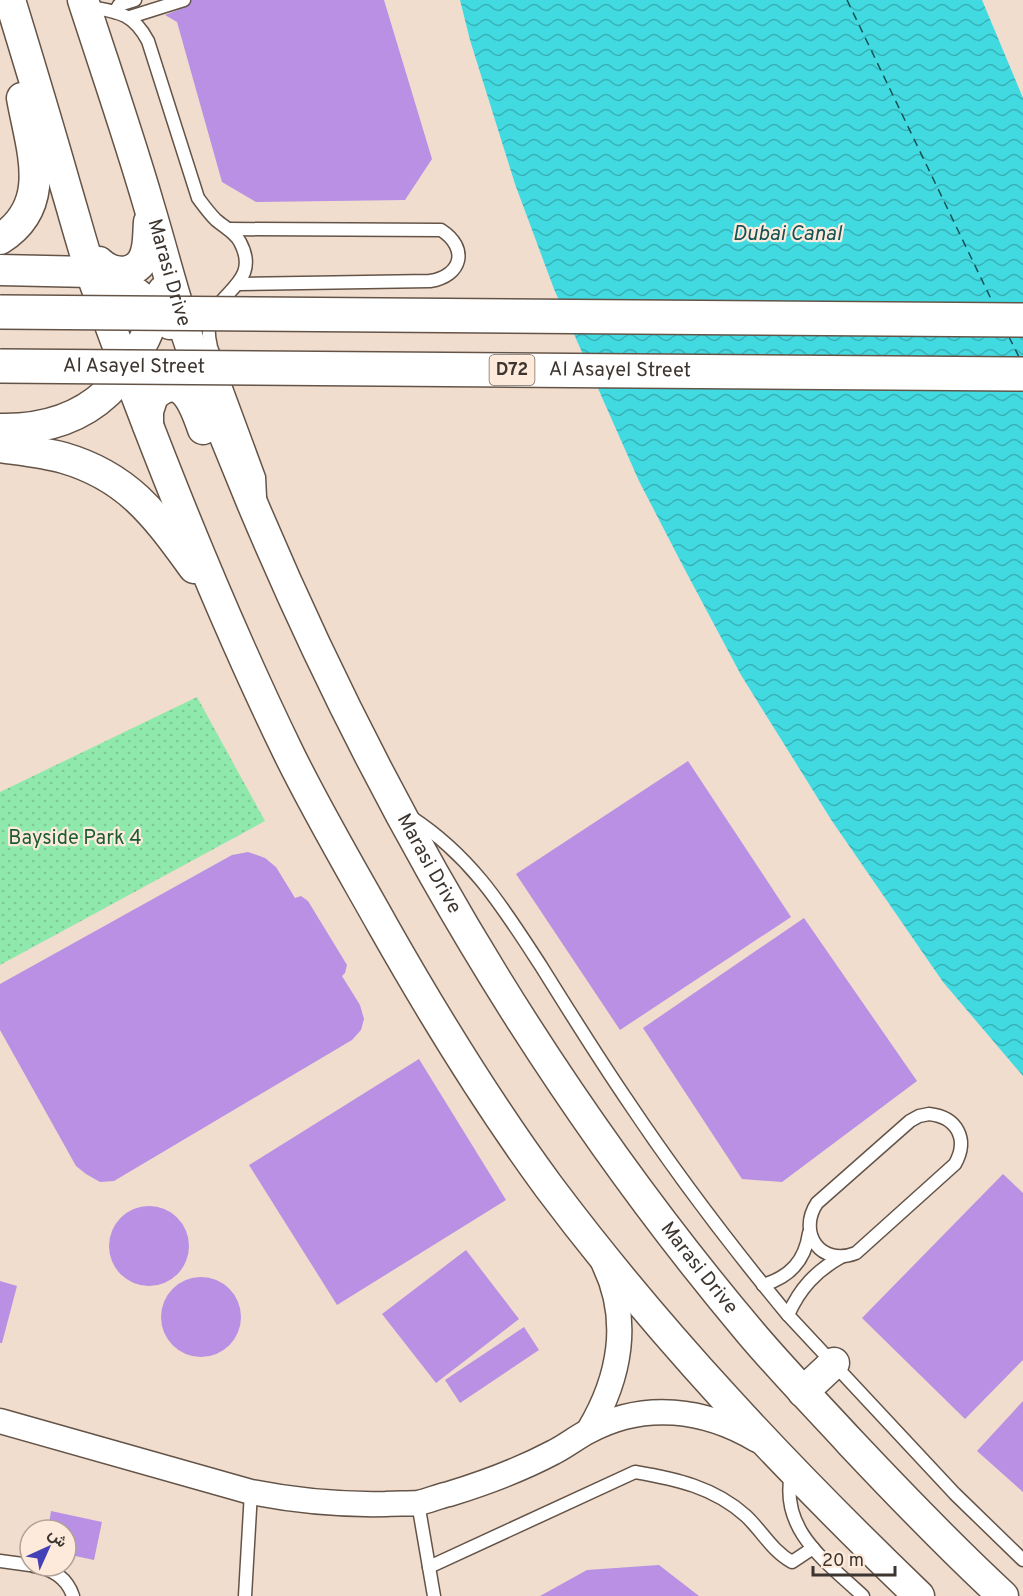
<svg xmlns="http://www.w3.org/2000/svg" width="1023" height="1596" viewBox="0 0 1023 1596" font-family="Overpass,Vazirmatn,sans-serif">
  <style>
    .park { fill: url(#park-dots) }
    .water { fill: url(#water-waves) }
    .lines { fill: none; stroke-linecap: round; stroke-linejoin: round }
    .ferry { stroke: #135356; stroke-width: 1.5; stroke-dasharray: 8 6; stroke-linecap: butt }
    .building { fill: #b990e3 }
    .service-casing { stroke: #645448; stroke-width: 15 }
    .minor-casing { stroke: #645448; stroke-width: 27 }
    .tertiary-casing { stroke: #645448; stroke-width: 33 }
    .service { stroke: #fff; stroke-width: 12 }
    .minor { stroke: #fff; stroke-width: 24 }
    .tertiary { stroke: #fff; stroke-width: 30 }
    .primary-bridge-casing { stroke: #645448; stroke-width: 36; stroke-linecap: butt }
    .primary-bridge { stroke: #fff; stroke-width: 33 }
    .labels { text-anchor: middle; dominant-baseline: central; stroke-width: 4.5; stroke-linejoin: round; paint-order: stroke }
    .shield { fill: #fdeadb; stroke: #776b63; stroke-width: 1.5 }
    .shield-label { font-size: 18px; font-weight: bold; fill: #3d352f }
    .street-label { font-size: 20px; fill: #3d352f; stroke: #fdeadb }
    .park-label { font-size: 20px; fill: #1b5c35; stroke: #fdeadb }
    .water-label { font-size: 21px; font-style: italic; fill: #135356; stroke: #fdeadb }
  </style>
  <defs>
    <pattern id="park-dots" width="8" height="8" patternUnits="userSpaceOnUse" patternTransform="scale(1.5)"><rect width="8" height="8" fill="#90e9ac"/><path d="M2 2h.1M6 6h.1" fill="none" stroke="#7dc894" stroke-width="1.8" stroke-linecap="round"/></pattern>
    <pattern id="water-waves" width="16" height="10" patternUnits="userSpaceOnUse" patternTransform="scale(1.5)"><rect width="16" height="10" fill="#42dae1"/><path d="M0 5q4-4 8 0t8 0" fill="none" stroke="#38b2b7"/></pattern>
  </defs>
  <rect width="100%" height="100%" fill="#f0ddce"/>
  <polygon class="park" points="197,697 265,821 0,965 0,792"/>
  <polygon class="water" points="460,0 982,0 1023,98 1023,1076 943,982 832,821 741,675 684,568 639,481 554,289 515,184 470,40"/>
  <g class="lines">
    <g class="ferry">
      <polyline points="847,0 993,303"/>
      <polyline points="1009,337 1020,359"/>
    </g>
  </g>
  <g class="building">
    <polygon points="186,0 384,0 432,159 405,200 256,202 222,182 177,22 165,15 188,6"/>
    <polygon points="688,761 791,917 620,1030 516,874"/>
    <polygon points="248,852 265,858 276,867 295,898 301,896 308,901 347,965 345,973 342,976 360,1005 364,1019 361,1030 352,1040 114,1181 100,1182 86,1174 76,1166 0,1030 0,984 232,855"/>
    <polygon points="804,918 917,1081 782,1182 742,1179 643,1028"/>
    <polygon points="419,1059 506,1200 337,1305 249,1165"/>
    <polygon points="1003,1174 1023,1193 1023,1360 965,1419 862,1318"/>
    <circle cx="149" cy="1246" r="40"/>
    <polygon points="466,1250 519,1319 436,1383 382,1314"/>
    <circle cx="201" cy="1317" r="40"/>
    <polygon points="0,1281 17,1286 2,1343 0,1343"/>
    <polygon points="524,1327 539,1350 460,1403 445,1380"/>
    <polygon points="1023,1401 1023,1492 977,1451"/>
    <polygon points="51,1511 102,1522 94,1560 66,1554 66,1530 48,1530"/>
    <polygon points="659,1565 699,1596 540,1596 587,1570"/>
  </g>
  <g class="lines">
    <defs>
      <g id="service">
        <path d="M 85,6 C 116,12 132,11 148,41 L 198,198 C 204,206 209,213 216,220 C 224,227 235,232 240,242 C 262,283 216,291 209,324 C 208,332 209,339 211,347 L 259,477 L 260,497"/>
        <polyline points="115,12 119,5 135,0"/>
        <polyline points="130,17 184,0"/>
        <path d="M 228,229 L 441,230 C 469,248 462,276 430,281 L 239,284"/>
        <path d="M 411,817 C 472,857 502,906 541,966 C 569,1011 597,1056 627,1100 C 677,1175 731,1246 788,1315 L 955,1494 L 1023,1560"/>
        <path d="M 929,1114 C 957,1117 969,1139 955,1164 L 856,1253 C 821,1267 797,1233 817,1203 L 910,1121 L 919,1116 Z"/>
        <path d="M 763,1285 C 790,1277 805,1261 809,1233"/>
        <path d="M 788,1315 C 800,1288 816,1271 841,1257"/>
        <path d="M 791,1474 C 780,1531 826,1561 863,1596"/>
        <polyline points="418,1503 434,1596"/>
        <polyline points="0,1561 30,1565"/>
        <path d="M 34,1566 C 53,1569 67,1578 73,1596"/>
        <path d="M 429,1567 L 635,1472 C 676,1479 714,1487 746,1516 C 762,1531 772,1551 792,1562 L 813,1548"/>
        <polyline points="245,1596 251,1492"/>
      </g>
      <g id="minor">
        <path d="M 0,1421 L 251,1492 C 296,1501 340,1505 386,1504 C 397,1503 408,1504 418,1503 C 428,1501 439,1496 449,1494 C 485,1483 520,1470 554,1452 C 566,1446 577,1437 589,1431 C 644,1401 705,1409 757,1440"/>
        <path d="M 589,1430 C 620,1378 631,1320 604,1264"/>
      </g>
      <g id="tertiary">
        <path d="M 10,0 C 29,62 48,125 66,188 C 75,218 83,249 93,278 C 151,439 214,600 289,754 C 318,813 351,869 383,926 C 434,1016 488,1104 549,1187 C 660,1335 786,1468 919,1596"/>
        <path id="s1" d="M 83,0 C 105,68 129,137 149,206 C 165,259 178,314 198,367 C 329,715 510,1047 750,1332 C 782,1370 817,1406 851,1443 C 900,1495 950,1547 1003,1596"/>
        <path d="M 0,239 C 54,205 31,149 22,98"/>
        <path d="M 99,262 C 113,276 138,276 145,255 C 149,245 148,233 149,222"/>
        <polyline points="0,270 91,272 115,281 137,294 157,310 170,324"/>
        <path d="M 148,425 L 148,411 L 153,396 C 183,369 195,406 203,429"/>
        <path d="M 0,429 C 95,431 137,375 163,291"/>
        <path d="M 0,447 C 21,450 43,452 64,458 C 129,477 156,516 194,568"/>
        <polyline points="803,1392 834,1363"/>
      </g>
    </defs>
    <use href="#service" class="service-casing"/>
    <use href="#minor" class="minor-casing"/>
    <use href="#tertiary" class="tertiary-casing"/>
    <use href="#service" class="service"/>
    <use href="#minor" class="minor"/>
    <use href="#tertiary" class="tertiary"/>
    <defs>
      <g id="primary-bridge">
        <polyline points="0,312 1023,320"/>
        <path id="s2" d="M 0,366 L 1023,374"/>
      </g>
    </defs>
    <use href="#primary-bridge" class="primary-bridge-casing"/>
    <use href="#primary-bridge" class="primary-bridge"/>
  </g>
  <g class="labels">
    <rect class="shield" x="489.5" y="355" width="45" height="30" rx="4.5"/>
    <g class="shield-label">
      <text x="512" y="370">D72</text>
    </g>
    <g class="street-label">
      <text stroke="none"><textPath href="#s1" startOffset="286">Marasi Drive</textPath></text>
      <text stroke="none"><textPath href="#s2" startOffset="134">Al Asayel Street</textPath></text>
      <text stroke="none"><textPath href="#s2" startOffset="620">Al Asayel Street</textPath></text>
      <text stroke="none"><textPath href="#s1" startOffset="933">Marasi Drive</textPath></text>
      <text stroke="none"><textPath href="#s1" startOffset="1420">Marasi Drive</textPath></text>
    </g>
    <g class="park-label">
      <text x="75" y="839">Bayside Park 4</text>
    </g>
    <g class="water-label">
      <text x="787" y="234">Dubai Canal</text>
    </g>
  </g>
  <g transform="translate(48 1548) rotate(45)"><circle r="28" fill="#fdeadb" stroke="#b0a296" stroke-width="1.5"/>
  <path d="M0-4.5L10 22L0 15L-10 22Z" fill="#4440b6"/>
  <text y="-9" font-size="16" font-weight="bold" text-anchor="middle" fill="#3d352f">ش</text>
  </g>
  <path d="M813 1566v9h82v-9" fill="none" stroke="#3d352f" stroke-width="3"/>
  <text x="822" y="1566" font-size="18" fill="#3d352f" stroke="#fdeadb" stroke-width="4.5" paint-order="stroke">20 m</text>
</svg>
